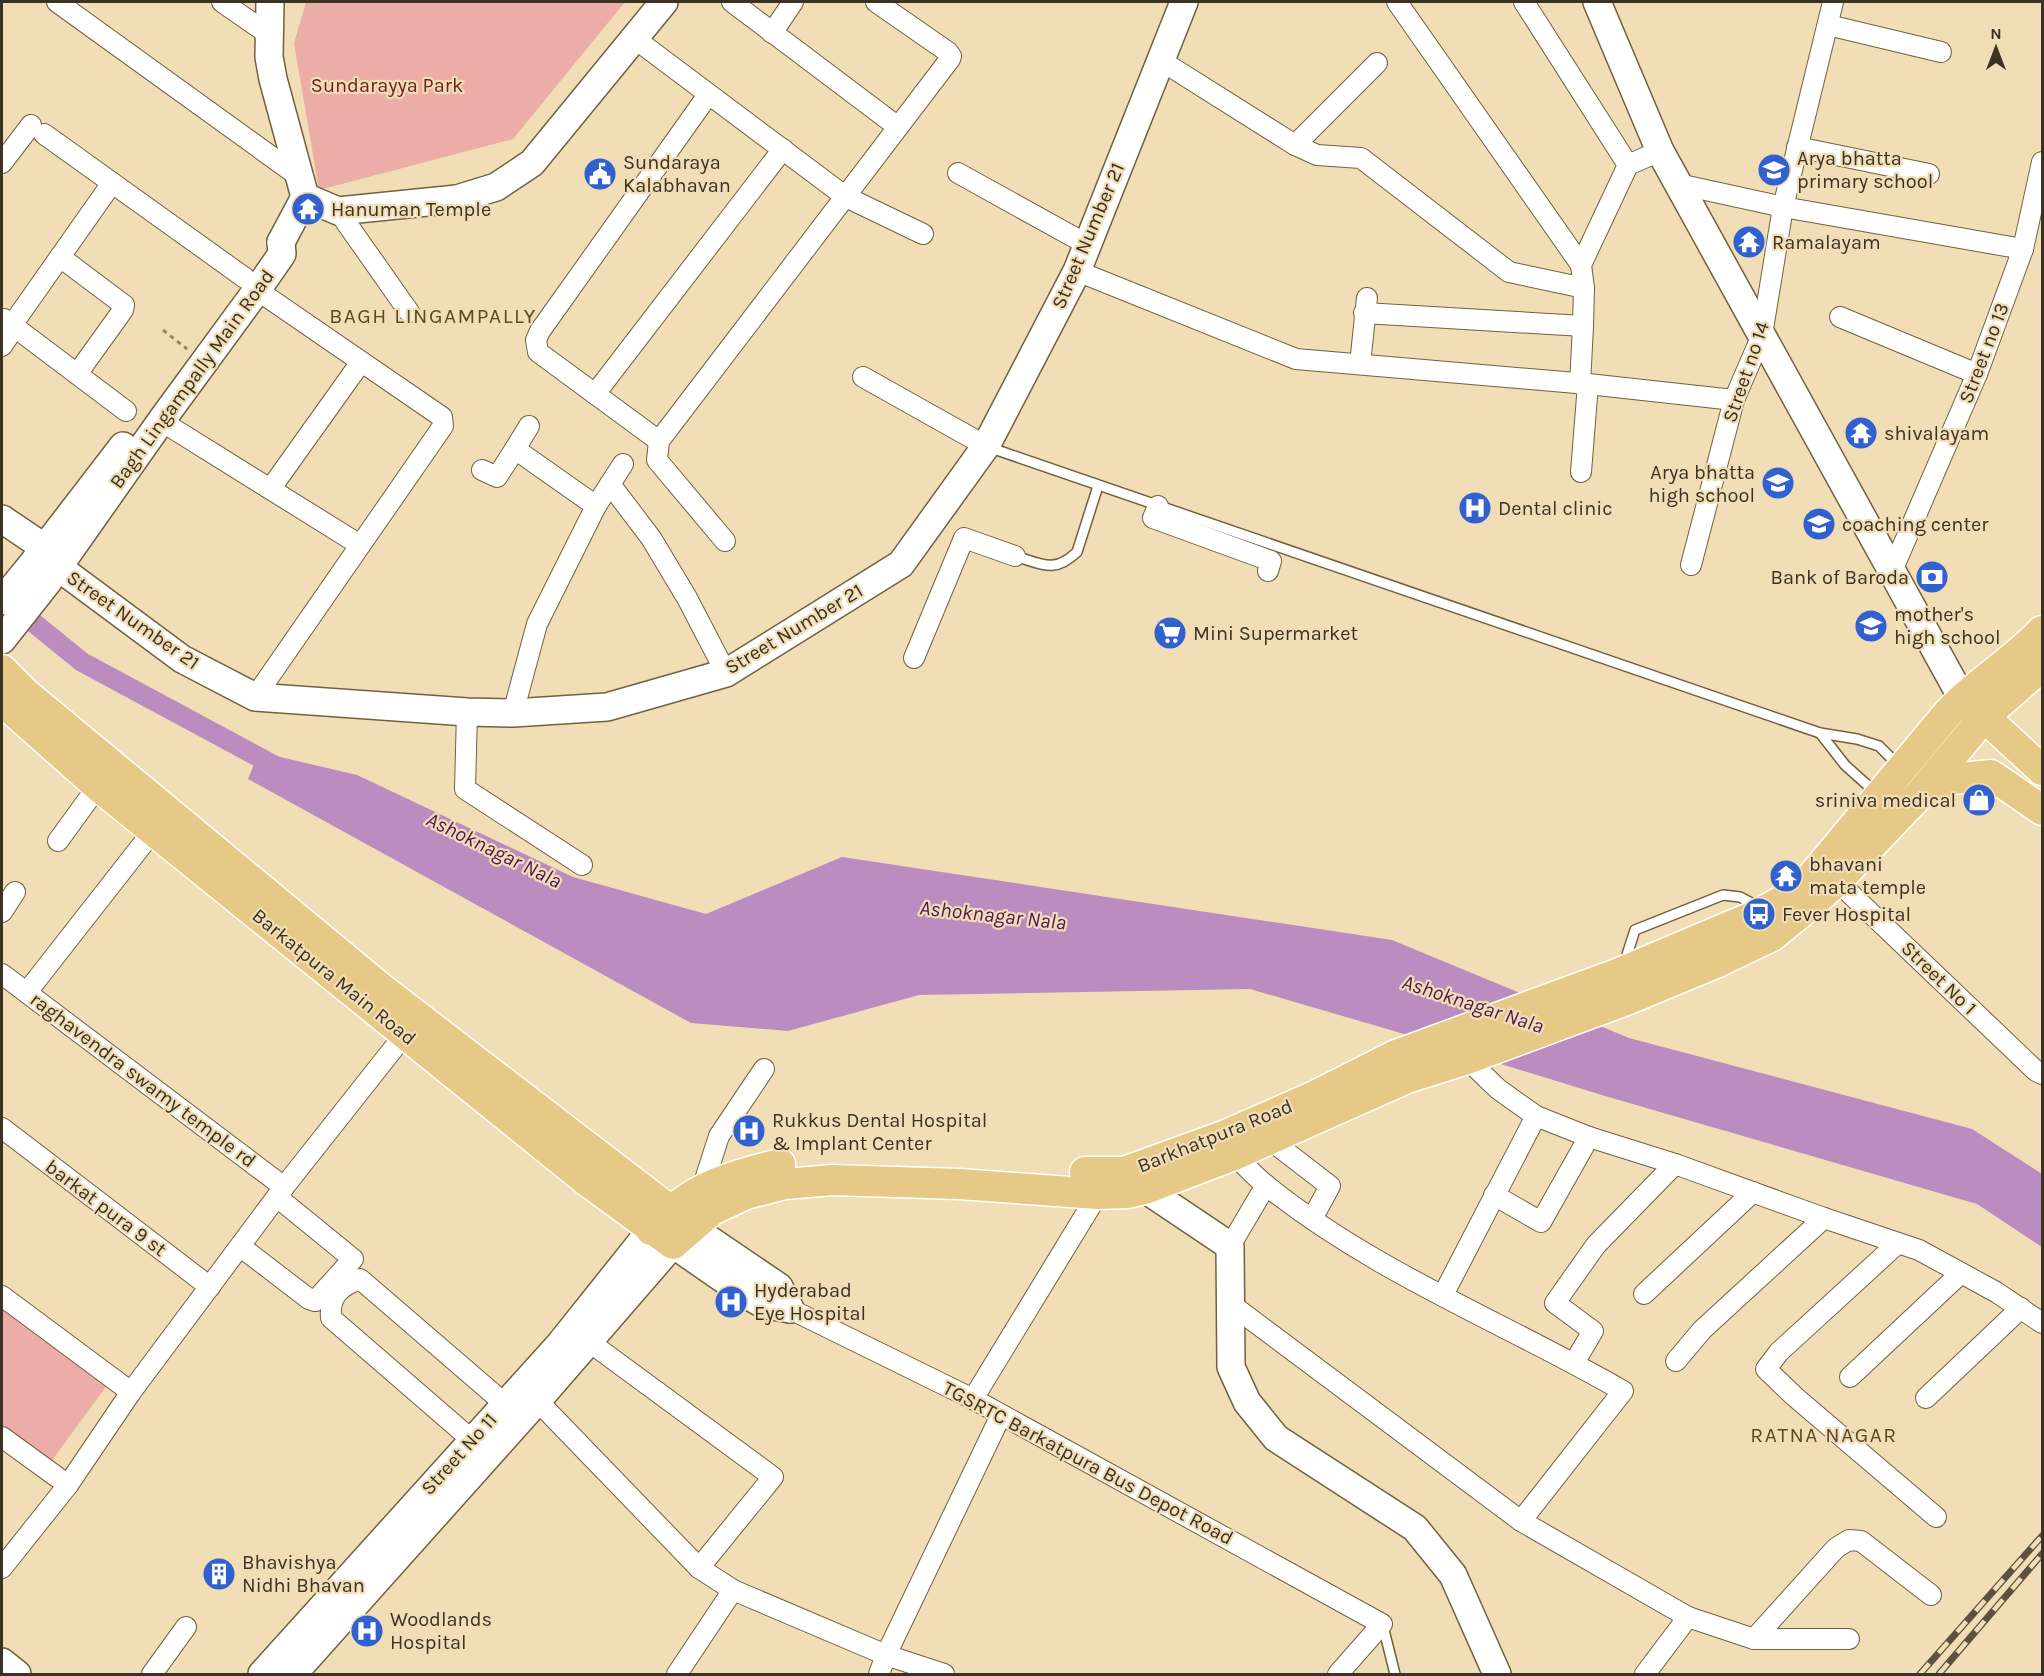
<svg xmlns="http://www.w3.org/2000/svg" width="2044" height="1676" viewBox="0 0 2044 1676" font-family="Karla,sans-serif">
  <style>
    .green { fill: #ecada8 }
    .water { fill: #bb8cbf }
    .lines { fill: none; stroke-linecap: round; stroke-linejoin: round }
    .canal { stroke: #bb8cbf; stroke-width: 20 }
    .lane-casing { stroke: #72613e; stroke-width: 12 }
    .street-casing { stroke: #72613e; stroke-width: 22 }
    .secondary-casing { stroke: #72613e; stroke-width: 30 }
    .primary-casing { stroke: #fff; stroke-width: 33 }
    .path { stroke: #94866b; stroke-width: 3; stroke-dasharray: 4.5 4.5; stroke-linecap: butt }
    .lane { stroke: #fff; stroke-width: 9 }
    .street { stroke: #fff; stroke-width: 20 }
    .secondary { stroke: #fff; stroke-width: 27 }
    .primary { stroke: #e6c986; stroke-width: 30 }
    .rail-casing { stroke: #5c523e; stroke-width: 7 }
    .rail { stroke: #f1ddb6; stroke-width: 4.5; stroke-dasharray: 14; stroke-linecap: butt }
    .labels { text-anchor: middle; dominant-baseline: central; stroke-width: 4.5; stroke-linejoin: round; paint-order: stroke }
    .park-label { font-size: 20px; fill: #701b1d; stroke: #f1ddb6 }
    .poi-label { font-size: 20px; fill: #3a3223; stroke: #f1ddb6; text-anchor: start }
    .street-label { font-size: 20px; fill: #3a3223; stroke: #f1ddb6 }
    .neighbourhood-label { font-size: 21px; letter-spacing: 1.5px; fill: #5a4926; stroke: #f1ddb6 }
    .water-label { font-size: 21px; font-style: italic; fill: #501755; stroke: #f1ddb6 }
  </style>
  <rect width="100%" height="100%" fill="#f1ddb6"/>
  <g class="green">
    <polygon points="306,2 625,2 513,139 319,190 294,43"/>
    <polygon points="2,1307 108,1384 50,1463 2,1428"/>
  </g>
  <polygon class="water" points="259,752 357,775 573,877 706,914 842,857 1392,940 1629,1038 1972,1129 2042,1174 2042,1247 1977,1204 1605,1096 1394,1031 1250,989 919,995 788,1031 691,1023 248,779"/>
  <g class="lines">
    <polyline class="canal" points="13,606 82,662 279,768"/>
    <defs>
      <g id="lane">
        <polyline points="988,447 1820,733 1857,739 1879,746 1898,765"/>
        <path d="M 1015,556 C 1042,564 1054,574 1077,552 L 1098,486"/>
        <polyline points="1820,733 1845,765 1875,792"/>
        <polyline points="1624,964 1635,930 1723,895 1740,897 1759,907"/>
        <polyline points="1383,1626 1395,1674"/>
      </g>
      <g id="street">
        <polyline points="57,2 301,178"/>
        <polyline points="222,2 268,34"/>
        <polyline points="732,2 898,127"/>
        <polyline points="1397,2 1581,265"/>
        <polyline points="1524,2 1628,165 1581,265 1584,288 1583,326 1580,384"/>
        <polyline points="1828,25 1941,52"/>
        <polyline points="772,33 793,2"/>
        <polyline points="634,38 846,197 923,234"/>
        <polyline points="1160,60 1295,145 1317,155 1361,158 1509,272 1584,288"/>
        <polyline points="44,134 245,278"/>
        <polyline points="1295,145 1377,63"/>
        <polyline points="1797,147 1929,174"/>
        <polyline points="2,163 31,125"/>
        <polyline points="1628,165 1660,151"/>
        <polyline points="958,173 1088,245"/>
        <polyline points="1678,184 1783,207 2023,249"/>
        <polyline points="338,211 409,312"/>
        <polyline points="60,257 124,305 123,310 77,374"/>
        <polyline points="1077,271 1296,359 1588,384 1734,400"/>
        <polyline points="1364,313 1583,326"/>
        <polyline points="1840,317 1977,374"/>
        <polyline points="4,319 126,411"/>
        <polyline points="12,325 112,183"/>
        <polyline points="2,346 8,337"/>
        <polyline points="1360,364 1367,298"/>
        <polyline points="863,377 986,446"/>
        <polyline points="595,394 783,149"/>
        <polyline points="161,421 360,545"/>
        <polyline points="529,426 515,449 596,506"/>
        <polyline points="659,441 538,352 536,340 540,331 708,95"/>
        <polyline points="482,470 497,477 515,449"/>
        <polyline points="1581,472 1588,384"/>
        <polyline points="610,484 651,538 687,598 726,673"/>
        <polyline points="271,488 361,362"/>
        <polyline points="1158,506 1153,518 1271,561 1268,571"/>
        <polyline points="725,541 657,460 659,441 950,59 951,56 948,52 876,2"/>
        <polyline points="1691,565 1734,400 1762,335 1783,207 1833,2"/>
        <polyline points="1892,571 1977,374 2023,249 2042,162"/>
        <polyline points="914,658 964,538 1015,556"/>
        <polyline points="255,697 443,426 442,417 439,415 257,290"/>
        <polyline points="467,712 465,789 582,865"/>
        <polyline points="513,713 537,624 596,506 623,464"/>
        <polyline points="58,841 98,786"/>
        <polyline points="1837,881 2036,1071 2042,1074"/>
        <polyline points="2,912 15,892"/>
        <polyline points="2,974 284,1187"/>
        <polyline points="27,992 153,831"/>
        <polyline points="1467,1059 1498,1089 1536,1116 1589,1137 1675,1164 1824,1218 1919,1250 1996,1292 2042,1323"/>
        <polyline points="2,1128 210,1287"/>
        <polyline points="1269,1139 1330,1186 1312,1219"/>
        <path d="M 1234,1155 C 1245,1165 1255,1177 1267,1186 C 1374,1272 1505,1323 1623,1391 L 1521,1521"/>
        <polyline points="702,1189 719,1136 764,1069"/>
        <polyline points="1494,1195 1541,1222 1589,1137"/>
        <polyline points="1897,1244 1779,1352 1766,1369 1794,1396 1936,1517"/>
        <polyline points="1230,1246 1266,1185"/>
        <polyline points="241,1247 309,1299 315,1301 353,1259 277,1197"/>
        <polyline points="1644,1294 1753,1192"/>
        <polyline points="1443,1295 1536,1116"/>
        <polyline points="2,1296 131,1392"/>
        <polyline points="1232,1305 1521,1521 1688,1617 1645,1674"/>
        <polyline points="790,1309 973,1399 1382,1624 1338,1674"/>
        <polyline points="588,1341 773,1477 699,1568"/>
        <polyline points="1676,1361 1702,1330 1824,1218"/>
        <polyline points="1574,1363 1593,1331 1555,1303 1596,1245 1675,1164"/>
        <polyline points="1850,1377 1960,1274"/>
        <polyline points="529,1392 699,1568 733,1590 886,1655 944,1674"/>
        <polyline points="1926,1398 2021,1308"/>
        <polyline points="973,1399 1098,1194"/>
        <polyline points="2,1437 68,1485"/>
        <path d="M 472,1440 L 331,1318 C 329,1296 340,1286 360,1279 L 505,1404"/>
        <polyline points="2,1568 68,1485 131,1392 284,1187 405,1034"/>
        <polyline points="1688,1617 1754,1639 1849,1639"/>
        <polyline points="1754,1639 1836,1548 1849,1540 1861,1541 1931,1595"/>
        <polyline points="152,1674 186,1627"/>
        <polyline points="677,1674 733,1590"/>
        <polyline points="879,1674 886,1655 1001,1415"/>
      </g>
      <g id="secondary">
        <polyline points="270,2 269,57 273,79 305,197"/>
        <polyline points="1597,2 1660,151 1962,698"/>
        <polyline points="305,197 338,211 457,199 496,187 532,163 664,2"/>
        <polyline points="281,242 305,197"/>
        <polyline points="2,519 45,548"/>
        <polyline points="58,567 182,659 255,697 467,712 513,713 607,707 726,673 901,564 986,446 1077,271 1184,2"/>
        <polyline points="2,601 33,563 123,446"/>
        <polyline points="2,640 47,583 161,421 257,290 282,254 281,242"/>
        <polyline points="1145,1189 1230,1246 1231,1367 1247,1402 1276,1438 1415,1528 1453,1575 1497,1674"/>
        <polyline points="692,1228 779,1287 790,1309"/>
        <polyline points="2,1662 17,1674"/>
        <polyline points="262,1674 560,1344 651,1230"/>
        <polyline points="293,1674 537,1401 673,1244 745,1294 765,1305 790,1309"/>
      </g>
      <g id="primary">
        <polyline points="2,670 26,694 383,990 685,1222"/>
        <polyline points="2,701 98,786 587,1181 673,1244 712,1210 746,1194 785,1184 832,1180 959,1184 1098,1194 1128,1193 1145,1189 1234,1155 1407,1078 1467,1059 1629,999 1718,962 1772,936 1810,905 1837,881 1920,794 1985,716 2042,666"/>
        <polyline points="1969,703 2042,770"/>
        <polyline points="1922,793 1951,779 1991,775 2042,810"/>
        <path d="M 1085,1172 L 1124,1172 L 1226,1135 L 1317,1095 L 1396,1055 L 1617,974 L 1759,914 L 1800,891 L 1948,713 C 1977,682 2014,661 2042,631"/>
        <path d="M 651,1230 C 690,1188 726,1177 780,1164"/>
      </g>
    </defs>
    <use href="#lane" class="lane-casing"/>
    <use href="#street" class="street-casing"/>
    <use href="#secondary" class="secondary-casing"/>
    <use href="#primary" class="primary-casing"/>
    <polyline class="path" points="163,330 187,349"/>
    <use href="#lane" class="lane"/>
    <use href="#street" class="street"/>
    <use href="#secondary" class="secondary"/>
    <use href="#primary" class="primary"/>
    <defs>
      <g id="rail">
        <polyline points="1920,1674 2042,1536"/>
        <polyline points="1939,1674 2042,1554"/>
      </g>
    </defs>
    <use href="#rail" class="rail-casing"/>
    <use href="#rail" class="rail"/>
  </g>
  <defs>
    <symbol id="school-disc" viewBox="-11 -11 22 22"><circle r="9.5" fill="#3160cf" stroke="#f1ddb6"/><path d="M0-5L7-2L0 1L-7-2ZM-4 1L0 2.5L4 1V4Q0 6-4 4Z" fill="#fff"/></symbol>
    <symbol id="civic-disc" viewBox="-11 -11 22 22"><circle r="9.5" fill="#3160cf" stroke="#f1ddb6"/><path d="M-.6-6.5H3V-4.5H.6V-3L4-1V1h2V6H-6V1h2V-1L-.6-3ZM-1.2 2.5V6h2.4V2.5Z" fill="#fff"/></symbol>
    <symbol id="temple-disc" viewBox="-11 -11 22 22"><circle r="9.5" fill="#3160cf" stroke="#f1ddb6"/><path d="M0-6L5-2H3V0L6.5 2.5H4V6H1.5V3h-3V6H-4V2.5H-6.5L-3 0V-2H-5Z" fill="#fff"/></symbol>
    <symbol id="hospital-disc" viewBox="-11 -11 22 22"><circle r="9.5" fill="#3160cf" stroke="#f1ddb6"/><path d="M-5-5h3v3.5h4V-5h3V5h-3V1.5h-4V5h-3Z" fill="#fff"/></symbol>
    <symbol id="university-disc" viewBox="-11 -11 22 22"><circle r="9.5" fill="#3160cf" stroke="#f1ddb6"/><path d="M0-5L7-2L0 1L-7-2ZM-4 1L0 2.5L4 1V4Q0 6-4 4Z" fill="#fff"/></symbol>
    <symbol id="bank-disc" viewBox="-11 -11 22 22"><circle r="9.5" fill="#3160cf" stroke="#f1ddb6"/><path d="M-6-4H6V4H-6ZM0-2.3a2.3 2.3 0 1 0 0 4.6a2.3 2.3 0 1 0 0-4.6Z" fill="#fff"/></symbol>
    <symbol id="supermarket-disc" viewBox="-11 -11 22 22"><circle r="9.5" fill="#3160cf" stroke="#f1ddb6"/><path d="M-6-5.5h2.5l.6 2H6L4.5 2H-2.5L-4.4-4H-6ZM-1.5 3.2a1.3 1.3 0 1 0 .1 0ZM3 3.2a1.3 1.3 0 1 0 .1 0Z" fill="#fff"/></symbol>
    <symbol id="shop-disc" viewBox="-11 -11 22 22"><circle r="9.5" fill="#3160cf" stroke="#f1ddb6"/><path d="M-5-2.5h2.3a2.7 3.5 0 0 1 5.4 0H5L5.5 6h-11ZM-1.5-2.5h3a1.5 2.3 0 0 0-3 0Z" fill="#fff"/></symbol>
    <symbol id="bus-disc" viewBox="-11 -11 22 22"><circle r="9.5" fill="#3160cf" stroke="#f1ddb6"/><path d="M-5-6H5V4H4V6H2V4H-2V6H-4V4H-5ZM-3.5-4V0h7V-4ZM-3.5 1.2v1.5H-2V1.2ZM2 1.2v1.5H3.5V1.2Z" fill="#fff"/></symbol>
    <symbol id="building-disc" viewBox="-11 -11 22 22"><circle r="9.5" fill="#3160cf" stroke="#f1ddb6"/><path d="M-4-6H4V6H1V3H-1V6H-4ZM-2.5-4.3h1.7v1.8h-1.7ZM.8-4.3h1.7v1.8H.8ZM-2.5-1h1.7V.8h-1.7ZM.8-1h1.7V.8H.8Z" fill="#fff"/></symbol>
  </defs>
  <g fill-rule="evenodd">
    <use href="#school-disc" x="1755" y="151" width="38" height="38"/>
    <use href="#civic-disc" x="581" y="155" width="38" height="38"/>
    <use href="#temple-disc" x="289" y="190" width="38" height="38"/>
    <use href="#temple-disc" x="1730" y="223" width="38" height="38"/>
    <use href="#temple-disc" x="1842" y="414" width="38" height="38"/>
    <use href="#school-disc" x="1759" y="464" width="38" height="38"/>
    <use href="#hospital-disc" x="1456" y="489" width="38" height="38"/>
    <use href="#university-disc" x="1800" y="505" width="38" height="38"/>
    <use href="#bank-disc" x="1913" y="558" width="38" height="38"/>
    <use href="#school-disc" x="1852" y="607" width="38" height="38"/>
    <use href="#supermarket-disc" x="1151" y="614" width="38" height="38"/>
    <use href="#shop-disc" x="1960" y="781" width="38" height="38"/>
    <use href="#temple-disc" x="1767" y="857" width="38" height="38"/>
    <use href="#bus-disc" x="1740" y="895" width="38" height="38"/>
    <use href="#hospital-disc" x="730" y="1112" width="38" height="38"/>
    <use href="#hospital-disc" x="712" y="1283" width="38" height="38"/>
    <use href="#building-disc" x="200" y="1555" width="38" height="38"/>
    <use href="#hospital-disc" x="348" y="1612" width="38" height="38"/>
  </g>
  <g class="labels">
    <g class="park-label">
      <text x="387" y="85">Sundarayya Park</text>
    </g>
    <g class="poi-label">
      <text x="1797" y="158">Arya bhatta<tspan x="1797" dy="23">primary school</tspan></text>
      <text x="623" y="162">Sundaraya<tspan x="623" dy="23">Kalabhavan</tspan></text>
      <text x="331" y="209">Hanuman Temple</text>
      <text x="1772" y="242">Ramalayam</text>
      <text x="1884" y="433">shivalayam</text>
      <text x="1755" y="472" text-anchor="end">Arya bhatta<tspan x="1755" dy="23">high school</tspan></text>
      <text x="1498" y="508">Dental clinic</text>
      <text x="1842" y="524">coaching center</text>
      <text x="1909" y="577" text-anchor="end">Bank of Baroda</text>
      <text x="1894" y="614">mother's<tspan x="1894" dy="23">high school</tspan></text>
      <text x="1193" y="633">Mini Supermarket</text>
      <text x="1956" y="800" text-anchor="end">sriniva medical</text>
      <text x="1809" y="864">bhavani<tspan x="1809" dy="23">mata temple</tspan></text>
      <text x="1782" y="914">Fever Hospital</text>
      <text x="772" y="1120">Rukkus Dental Hospital<tspan x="772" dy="23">&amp; Implant Center</tspan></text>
      <text x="754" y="1290">Hyderabad<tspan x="754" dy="23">Eye Hospital</tspan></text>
      <text x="242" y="1562">Bhavishya<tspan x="242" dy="23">Nidhi Bhavan</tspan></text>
      <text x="390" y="1619">Woodlands<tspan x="390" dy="23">Hospital</tspan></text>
    </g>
    <g class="street-label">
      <text transform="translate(1088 236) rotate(-67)">Street Number 21</text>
      <text transform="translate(1984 353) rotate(-69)">Street no 13</text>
      <text transform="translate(1746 372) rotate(-71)">Street no 14</text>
      <text transform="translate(192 379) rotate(-54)">Bagh Lingampally Main Road</text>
      <text transform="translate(133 620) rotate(35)">Street Number 21</text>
      <text transform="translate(794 629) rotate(-31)">Street Number 21</text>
      <text transform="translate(334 977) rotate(39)">Barkatpura Main Road</text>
      <text transform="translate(1939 978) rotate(44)">Street No 1</text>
      <text transform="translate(143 1080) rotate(37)">raghavendra swamy temple rd</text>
      <text transform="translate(1215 1136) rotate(-22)">Barkhatpura Road</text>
      <text transform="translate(106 1208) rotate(37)">barkat pura 9 st</text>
      <text transform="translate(459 1454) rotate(-48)">Street No 11</text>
      <text transform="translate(1088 1463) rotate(28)">TGSRTC Barkatpura Bus Depot Road</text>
    </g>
    <g class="neighbourhood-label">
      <text x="433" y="316">BAGH LINGAMPALLY</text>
      <text x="1824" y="1435">RATNA NAGAR</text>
    </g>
    <g class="water-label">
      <text transform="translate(494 850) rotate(26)">Ashoknagar Nala</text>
      <text transform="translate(993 915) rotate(6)">Ashoknagar Nala</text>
      <text transform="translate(1473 1004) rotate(18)">Ashoknagar Nala</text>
    </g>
  </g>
  <rect width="2044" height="1676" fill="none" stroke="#3a3223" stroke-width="6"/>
  <g transform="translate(1996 48)" stroke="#f1ddb6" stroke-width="4.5" paint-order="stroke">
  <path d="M0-4.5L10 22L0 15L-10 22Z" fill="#3a3223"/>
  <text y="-9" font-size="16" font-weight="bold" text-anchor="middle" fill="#3a3223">N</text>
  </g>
</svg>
